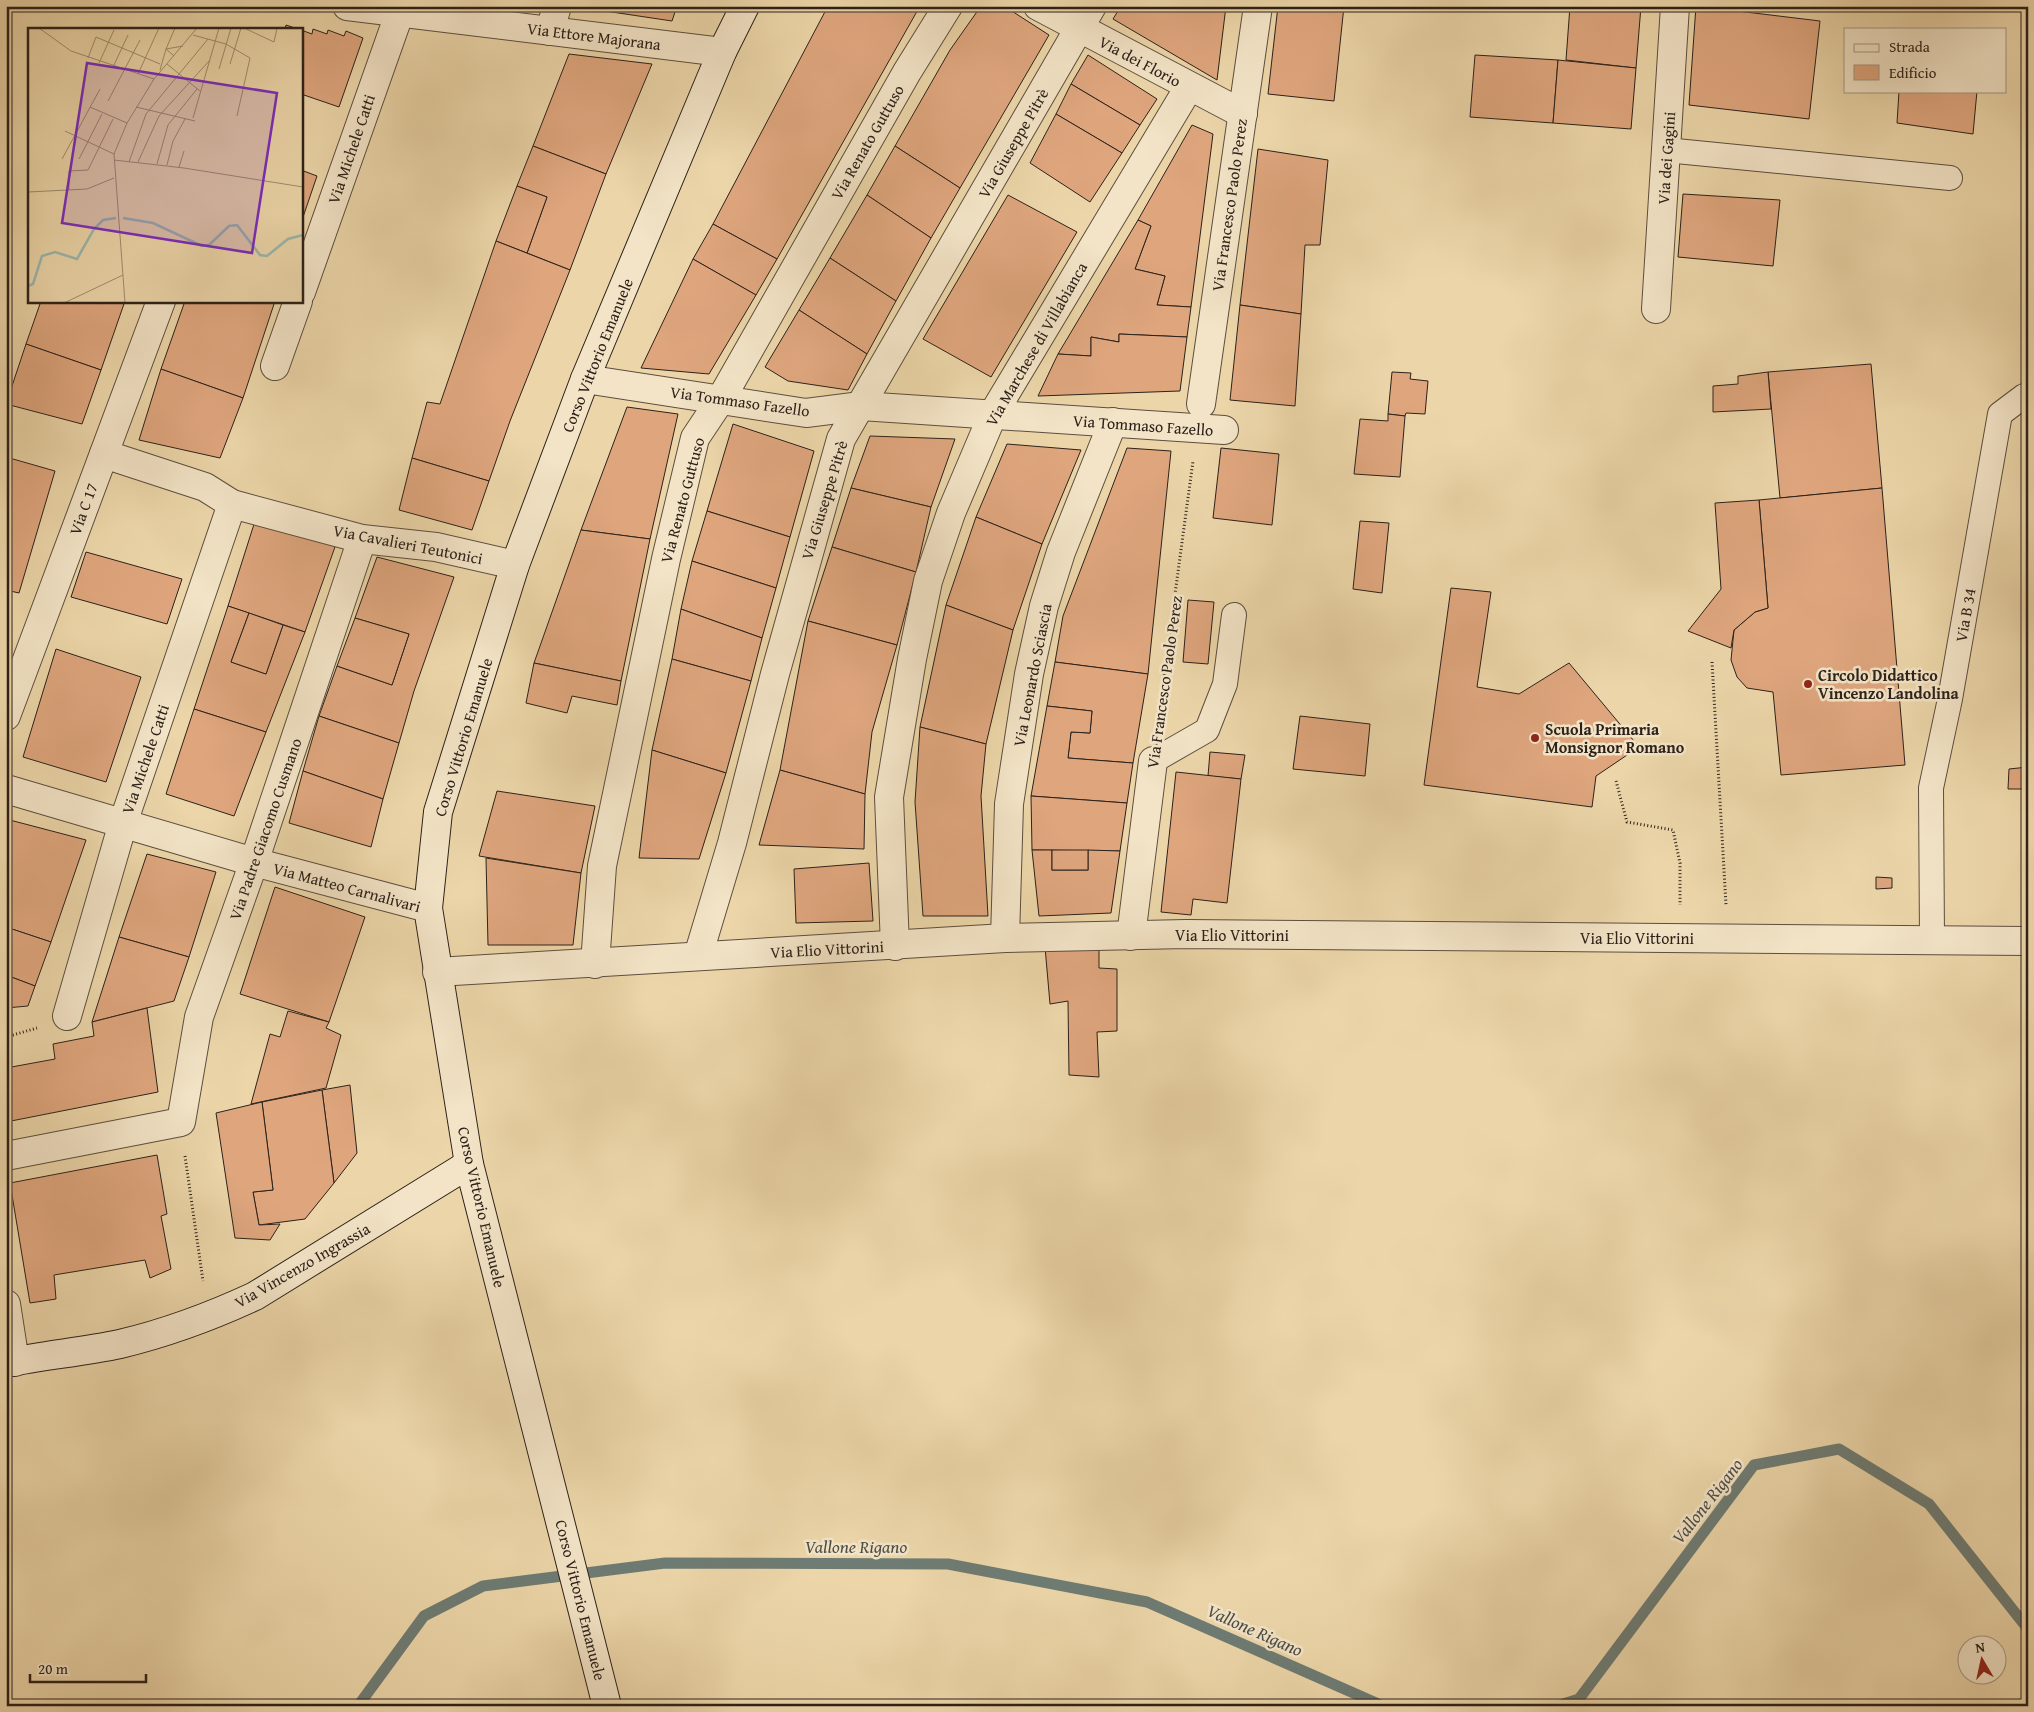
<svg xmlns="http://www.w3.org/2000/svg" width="2034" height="1712" viewBox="0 0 2034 1712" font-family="'Gentium Book Plus',serif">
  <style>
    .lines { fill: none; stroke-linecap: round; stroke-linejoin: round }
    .stream { stroke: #6e7c74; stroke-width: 11 }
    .building { fill: #dfa67e; stroke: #2c211a }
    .lane-casing { stroke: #5c4e3e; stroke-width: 26 }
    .street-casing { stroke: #5c4e3e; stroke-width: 30 }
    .secondary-casing { stroke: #2c211a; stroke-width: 30 }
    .path { stroke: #2c211a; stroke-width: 3; stroke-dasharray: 1 2.5; stroke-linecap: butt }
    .lane { stroke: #f3e4c7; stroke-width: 24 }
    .street { stroke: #f3e4c7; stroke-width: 28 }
    .secondary { stroke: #f3e4c7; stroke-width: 28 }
    .poi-dot { fill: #8f2418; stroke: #f3e4c7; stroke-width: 2 }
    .labels { text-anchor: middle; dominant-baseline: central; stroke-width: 5; stroke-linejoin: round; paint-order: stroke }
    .street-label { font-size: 16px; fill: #2c211a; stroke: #f3e4c7 }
    .poi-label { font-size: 16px; font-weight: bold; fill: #2c211a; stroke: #f3e4c7; text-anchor: start }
    .water-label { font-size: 18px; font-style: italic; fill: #4d4e47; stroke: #f3e4c7 }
    .inset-river { fill: none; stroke: #9ab8b0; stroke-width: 2.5 }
    .inset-road { fill: none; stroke: #9f8e70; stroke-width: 1 }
    .view { fill: #7b2cbf; fill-opacity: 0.15; stroke: #7b2cbf; stroke-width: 2.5 }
    .inset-edge { fill: none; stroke: #2c211a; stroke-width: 2.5 }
  </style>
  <rect width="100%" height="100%" fill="#ecd6a9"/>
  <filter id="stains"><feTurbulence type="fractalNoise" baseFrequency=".004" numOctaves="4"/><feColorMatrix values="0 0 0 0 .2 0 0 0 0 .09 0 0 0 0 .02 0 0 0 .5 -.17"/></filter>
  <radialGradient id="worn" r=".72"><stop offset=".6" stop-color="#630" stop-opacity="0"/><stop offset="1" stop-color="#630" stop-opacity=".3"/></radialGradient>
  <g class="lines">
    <g class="stream">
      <polyline points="358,1706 424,1616 483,1586 665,1563 948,1564 1147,1602 1383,1706"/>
      <polyline points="1557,1706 1579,1699 1754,1465 1839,1449 1929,1504 2028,1629"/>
    </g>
  </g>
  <g class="building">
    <polygon points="586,6 677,6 672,21 585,8"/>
    <polygon points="828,6 920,6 777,259 713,224"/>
    <polygon points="981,6 1004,6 1049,35 960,188 895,146 950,50"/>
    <polygon points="1121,6 1226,6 1217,80 1113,19"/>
    <polygon points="1278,6 1344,6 1334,101 1268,94"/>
    <polygon points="1570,6 1641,6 1636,68 1566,60"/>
    <polygon points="1696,6 1820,21 1809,119 1689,105"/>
    <polygon points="286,25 298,29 285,29"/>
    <polygon points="313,29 327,34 328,30 344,36 346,31 363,38 339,107 301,94 301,30 312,34"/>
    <polygon points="569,54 652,64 606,174 533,146"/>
    <polygon points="1088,55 1157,99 1140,125 1071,84"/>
    <polygon points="1475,55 1558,60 1553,123 1470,117"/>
    <polygon points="1558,60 1636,68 1631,129 1553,123"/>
    <polygon points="1071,84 1140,125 1122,153 1056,114"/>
    <polygon points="1899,91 1977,91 1973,134 1897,123"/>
    <polygon points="1056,114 1122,153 1090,202 1030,163"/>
    <polygon points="1192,125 1213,134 1191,307 1157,305 1165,276 1135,269 1151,226 1138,220"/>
    <polygon points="533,146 606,174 570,270 527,253 547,197 517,186"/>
    <polygon points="895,146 960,188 931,238 867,195"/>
    <polygon points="1258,149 1328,160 1320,245 1305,245 1301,314 1240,305"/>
    <polygon points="301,170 317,176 301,223"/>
    <polygon points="517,186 547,197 527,253 496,241"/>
    <polygon points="1683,194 1780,200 1773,266 1678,257"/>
    <polygon points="867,195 931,238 896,301 830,258"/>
    <polygon points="1008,195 1077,232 991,377 923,339"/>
    <polygon points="1138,220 1151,226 1135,269 1165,276 1157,305 1191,307 1187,337 1119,334 1119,342 1091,337 1091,356 1058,354"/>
    <polygon points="713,224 777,259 756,295 693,259"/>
    <polygon points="496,241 570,270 510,421 489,481 412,458 427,402 440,404"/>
    <polygon points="830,258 896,301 867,354 799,310"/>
    <polygon points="693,259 756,295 709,374 641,368"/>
    <polygon points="41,301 125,301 101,370 26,344"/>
    <polygon points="185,301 275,301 243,398 161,369"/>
    <polygon points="1240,305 1301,314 1295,406 1230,400"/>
    <polygon points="799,310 867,354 848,390 788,381 765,367"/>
    <polygon points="1119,334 1187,337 1180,391 1038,396 1058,354 1091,356 1091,337 1119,342"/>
    <polygon points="26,344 101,370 82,424 6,404"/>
    <polygon points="1871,364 1882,488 1780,498 1768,372"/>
    <polygon points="161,369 243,398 220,458 139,440"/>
    <polygon points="1392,372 1411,373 1410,379 1428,381 1425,414 1406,413 1405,416 1388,414"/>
    <polygon points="1768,372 1771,409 1713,412 1713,386 1738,384 1738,376"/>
    <polygon points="627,407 678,414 650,539 581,530"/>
    <polygon points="1388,414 1405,416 1400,477 1354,474 1360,419 1388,421"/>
    <polygon points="733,424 814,451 790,537 707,511"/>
    <polygon points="870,436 955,439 931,507 851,488"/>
    <polygon points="1007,444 1081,450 1042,544 976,517"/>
    <polygon points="1127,448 1171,451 1148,674 1055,662 1063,616"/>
    <polygon points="1221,448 1279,454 1272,525 1213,518"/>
    <polygon points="6,457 55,471 19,593 6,590"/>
    <polygon points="412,458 489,481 472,530 399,510"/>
    <polygon points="851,488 931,507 916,572 832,547"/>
    <polygon points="1882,488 1905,765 1781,775 1773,692 1747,688 1737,677 1731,660 1734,630 1755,612 1768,608 1759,500"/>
    <polygon points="1759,500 1768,608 1755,612 1734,630 1731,648 1688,631 1721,589 1715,503"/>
    <polygon points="707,511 790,537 776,588 692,561"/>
    <polygon points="976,517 1042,544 1013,630 946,605"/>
    <polygon points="255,521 336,544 305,632 228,606"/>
    <polygon points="1360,521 1389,523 1382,593 1353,589"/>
    <polygon points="581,530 650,539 621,681 534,663"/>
    <polygon points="832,547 916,572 897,645 808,621"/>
    <polygon points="86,552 182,579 167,624 71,597"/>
    <polygon points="377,557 454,577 414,691 399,743 319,716 337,666 392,685 409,634 355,618"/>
    <polygon points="692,561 776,588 762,638 681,609"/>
    <polygon points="1451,588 1491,592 1477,687 1519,694 1569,663 1639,747 1596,776 1592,807 1424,785"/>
    <polygon points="1188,600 1214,602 1208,664 1183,662"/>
    <polygon points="946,605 1013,630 986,744 920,727"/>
    <polygon points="228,606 249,613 231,662 266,674 283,625 305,632 266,732 194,709"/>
    <polygon points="681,609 762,638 751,681 672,659"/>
    <polygon points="249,613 283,625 266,674 231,662"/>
    <polygon points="355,618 409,634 392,685 337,666"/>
    <polygon points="808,621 897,645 872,732 865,794 780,770"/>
    <polygon points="56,649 141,677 106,782 23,757"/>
    <polygon points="672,659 751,681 726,773 652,750"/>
    <polygon points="1055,662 1148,674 1133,763 1068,758 1071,732 1090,733 1092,711 1047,706"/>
    <polygon points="534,663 621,681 617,705 572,696 567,713 526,703"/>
    <polygon points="1047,706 1092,711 1090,733 1071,732 1068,758 1133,763 1127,803 1031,796"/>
    <polygon points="194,709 266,732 234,816 166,794"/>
    <polygon points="319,716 399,743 383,799 303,771"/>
    <polygon points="1300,716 1370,724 1365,776 1293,769"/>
    <polygon points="920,727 986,744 981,796 988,916 923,916 915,802"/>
    <polygon points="652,750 726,773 699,859 639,858"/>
    <polygon points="1210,752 1245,755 1241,779 1208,776"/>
    <polygon points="2028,767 2027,789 2008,789 2009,769"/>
    <polygon points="780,770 865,794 864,849 759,845"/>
    <polygon points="303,771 383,799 371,847 289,823"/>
    <polygon points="1176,772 1241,779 1227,903 1193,899 1191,915 1161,912"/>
    <polygon points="497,791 595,806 581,873 479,856"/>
    <polygon points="1031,796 1127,803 1120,851 1032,850"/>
    <polygon points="6,819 86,840 51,942 6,927"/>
    <polygon points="1032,850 1052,850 1052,870 1088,870 1088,850 1120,851 1111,913 1039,916"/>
    <rect x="1052" y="850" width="36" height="20"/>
    <polygon points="147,854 216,872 189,957 119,937"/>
    <polygon points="486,858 581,873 573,945 488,945"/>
    <polygon points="869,863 873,921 796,923 794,869"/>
    <polygon points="1876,877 1892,878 1892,888 1876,889"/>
    <polygon points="275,887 365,917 329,1022 240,994"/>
    <polygon points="6,927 51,942 35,986 6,975"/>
    <polygon points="119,937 189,957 174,1001 92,1022"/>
    <polygon points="1099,944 1099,968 1117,969 1117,1031 1097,1032 1099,1077 1069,1075 1068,1001 1050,1004 1045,947"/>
    <polygon points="6,975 35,986 28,1006 6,1008"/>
    <polygon points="147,1008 158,1092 6,1122 6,1068 55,1059 53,1044 94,1036 92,1022"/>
    <polygon points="288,1011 329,1022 326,1028 341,1035 326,1088 251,1104 270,1034 280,1037"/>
    <polygon points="350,1085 357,1153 334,1183 322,1090"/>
    <polygon points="322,1090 334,1183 305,1219 259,1225 253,1192 273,1190 262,1102"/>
    <polygon points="262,1102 273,1190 253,1192 259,1225 280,1224 270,1240 235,1238 216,1113"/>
    <polygon points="157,1155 167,1214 161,1216 171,1269 150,1278 145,1260 54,1275 56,1299 30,1303 10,1183"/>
  </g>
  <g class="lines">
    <defs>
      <g id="lane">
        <polyline points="1666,150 1950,178"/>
        <polyline points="1153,761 1207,730 1225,684 1234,615"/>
        <polyline points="1932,940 1931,788 1950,699 2000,414 2024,396 2028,396"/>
      </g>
      <g id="street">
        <polyline points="347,6 722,52"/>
        <polyline points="1038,6 1243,114"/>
        <polyline points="550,31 557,6"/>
        <polyline points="301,292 402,6"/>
        <polyline points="1656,309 1675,6"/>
        <polyline points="275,366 298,301"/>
        <polyline points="585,379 806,413 861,406 1224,430"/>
        <polyline points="1201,404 1258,6"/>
        <polyline points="104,454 205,487 232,504 362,539 436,547 515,565"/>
        <polyline points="6,716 161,301"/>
        <polyline points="6,789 254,862 428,908"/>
        <polyline points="1131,936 1153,761"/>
        <polyline points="1005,938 1009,804 1029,674 1044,606 1061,552 1113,422"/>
        <polyline points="895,946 889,797 912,659 928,581 951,513 993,414 1189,87"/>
        <polyline points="698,956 732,843 775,674 841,439 1092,6"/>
        <polyline points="595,964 602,866 666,559 695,438 721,399 907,72 948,6"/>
        <polyline points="437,972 1005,938 1186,934 2028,941"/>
        <polyline points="67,1016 123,823 232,504"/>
        <polyline points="6,1156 181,1122 199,1017 254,862 362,539"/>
        <polyline points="6,1304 15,1362"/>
      </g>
      <g id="secondary">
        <path d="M 6,1363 C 44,1355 83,1352 120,1344 C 166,1333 212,1316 255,1296 L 469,1164"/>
        <polyline points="607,1706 469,1164 428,908 438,812 515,565 585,379 722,52 745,6"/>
      </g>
    </defs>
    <use href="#lane" class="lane-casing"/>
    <use href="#street" class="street-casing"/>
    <use href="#secondary" class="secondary-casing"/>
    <g class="path">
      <polyline points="1712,662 1726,905"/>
      <polyline points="1158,720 1193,461"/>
      <polyline points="1616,781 1627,822 1673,830 1680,863 1680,905"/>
      <polyline points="6,1037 37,1028"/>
      <polyline points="185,1156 203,1281"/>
    </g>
    <use href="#lane" class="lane"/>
    <use href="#street" class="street"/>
    <use href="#secondary" class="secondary"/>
  </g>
  <g class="poi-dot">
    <circle cx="1808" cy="684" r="5"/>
    <circle cx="1535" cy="738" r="5"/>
  </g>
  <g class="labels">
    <g class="street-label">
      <text transform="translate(594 36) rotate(7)">Via Ettore Majorana</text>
      <text transform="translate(1140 61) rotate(28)">Via dei Florio</text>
      <text transform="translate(867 142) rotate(-60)">Via Renato Guttuso</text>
      <text transform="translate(1013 143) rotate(-60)">Via Giuseppe Pitrè</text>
      <text transform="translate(351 149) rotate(-71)">Via Michele Catti</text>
      <text transform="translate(1666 158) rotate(-86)">Via dei Gagini</text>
      <text transform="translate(1229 205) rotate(-82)">Via Francesco Paolo Perez</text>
      <text transform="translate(1036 344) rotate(-60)">Via Marchese di Villabianca</text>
      <text transform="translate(597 355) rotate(-68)">Corso Vittorio Emanuele</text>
      <text transform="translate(740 401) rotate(8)">Via Tommaso Fazello</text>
      <text transform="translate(1143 425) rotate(4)">Via Tommaso Fazello</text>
      <text transform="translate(682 500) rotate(-75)">Via Renato Guttuso</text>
      <text transform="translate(824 500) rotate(-73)">Via Giuseppe Pitrè</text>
      <text transform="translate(83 509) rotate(-70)">Via C 17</text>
      <text transform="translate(408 544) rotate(11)">Via Cavalieri Teutonici</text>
      <text transform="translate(1965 615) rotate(-80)">Via B 34</text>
      <text transform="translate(1032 675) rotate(-79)">Via Leonardo Sciascia</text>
      <text transform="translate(1164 682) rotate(-82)">Via Francesco Paolo Perez</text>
      <text transform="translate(463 737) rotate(-73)">Corso Vittorio Emanuele</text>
      <text transform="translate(145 759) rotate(-71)">Via Michele Catti</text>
      <text transform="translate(265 829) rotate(-71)">Via Padre Giacomo Cusmano</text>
      <text transform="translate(347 887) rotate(15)">Via Matteo Carnalivari</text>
      <text x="1232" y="935">Via Elio Vittorini</text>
      <text x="1637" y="938">Via Elio Vittorini</text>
      <text transform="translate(827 949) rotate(-3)">Via Elio Vittorini</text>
      <text transform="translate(482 1207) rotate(77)">Corso Vittorio Emanuele</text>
      <text transform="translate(302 1265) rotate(-30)">Via Vincenzo Ingrassia</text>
      <text transform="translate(581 1600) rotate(76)">Corso Vittorio Emanuele</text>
    </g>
    <g class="poi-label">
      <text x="1818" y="675">Circolo Didattico<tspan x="1818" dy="18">Vincenzo Landolina</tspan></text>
      <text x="1545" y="729">Scuola Primaria<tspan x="1545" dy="18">Monsignor Romano</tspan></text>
    </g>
    <g class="water-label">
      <text transform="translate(1707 1501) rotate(-52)">Vallone Rigano</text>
      <text x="856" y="1546">Vallone Rigano</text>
      <text transform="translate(1255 1630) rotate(24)">Vallone Rigano</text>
    </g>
  </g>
  <g transform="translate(28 28)">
    <rect width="275" height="275" fill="#ecd6a9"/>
    <path class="inset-river" d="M 95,190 L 125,195 L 174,218 L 181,217 L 201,198 L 209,197 L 232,227 L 239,228 L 260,211 L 275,207M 0,258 L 5,256 L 14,228 L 27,224 L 49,231 L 66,201 L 75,192 L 88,190"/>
    <path class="inset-road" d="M 11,0 L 43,23 L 126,51M 216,0 L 246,14 L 249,0M 165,7 L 198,16 L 222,30 L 209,88M 146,28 L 138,21 L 147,0M 60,30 L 68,9 L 132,36M 71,35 L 86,2M 139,36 L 172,63M 202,36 L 213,0M 85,39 L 100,7M 191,41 L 203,0M 132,42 L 138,21 L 155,18M 110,46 L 131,0M 80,73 L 112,12M 62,79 L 99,95M 108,79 L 167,93M 165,90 L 191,0M 37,103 L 86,126M 34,131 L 72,61M 51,131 L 74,86M 86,132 L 156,140 L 275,159M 101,134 L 118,86 L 180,11M 110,134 L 131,88 L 182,32M 129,136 L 140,97 L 169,61M 139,137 L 145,113 L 157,91M 151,139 L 156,123M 41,162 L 41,143 L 60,142 L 85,91M 0,164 L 59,161 L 86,150M 36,275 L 95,247M 97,275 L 86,126 L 99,95 L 126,51 L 169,0"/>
    <path class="view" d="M 59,35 L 249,65 L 224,225 L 34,195 Z"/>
    <rect width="275" height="275" class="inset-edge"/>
  </g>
  <rect width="2034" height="1712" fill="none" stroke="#ecd6a9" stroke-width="25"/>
  <rect x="8" y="8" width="2019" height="1697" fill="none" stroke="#2c211a" stroke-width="2.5"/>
  <rect x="12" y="12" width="2009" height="1687" fill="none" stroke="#2c211a"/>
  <rect x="1844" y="28" width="162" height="65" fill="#f3e4c7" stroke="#a39682"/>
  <rect x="1854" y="44" width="25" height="8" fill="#f3e4c7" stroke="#a39682"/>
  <text x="1889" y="52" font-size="15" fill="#2c211a">Strada</text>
  <rect x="1854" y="65" width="25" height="15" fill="#dfa67e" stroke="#a39682"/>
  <text x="1889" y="78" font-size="15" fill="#2c211a">Edificio</text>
  <g transform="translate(1982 1660) rotate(351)"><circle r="24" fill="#f3e4c7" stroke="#a39682"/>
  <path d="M0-4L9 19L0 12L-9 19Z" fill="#8f2418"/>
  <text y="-8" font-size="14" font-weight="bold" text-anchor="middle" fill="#2c211a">N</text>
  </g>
  <path d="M30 1674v8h116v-8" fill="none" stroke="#2c211a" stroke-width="2.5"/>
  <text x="38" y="1674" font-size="15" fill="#2c211a" stroke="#f3e4c7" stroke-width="4" paint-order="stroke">20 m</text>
  <rect width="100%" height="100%" filter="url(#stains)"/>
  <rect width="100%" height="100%" fill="url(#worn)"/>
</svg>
